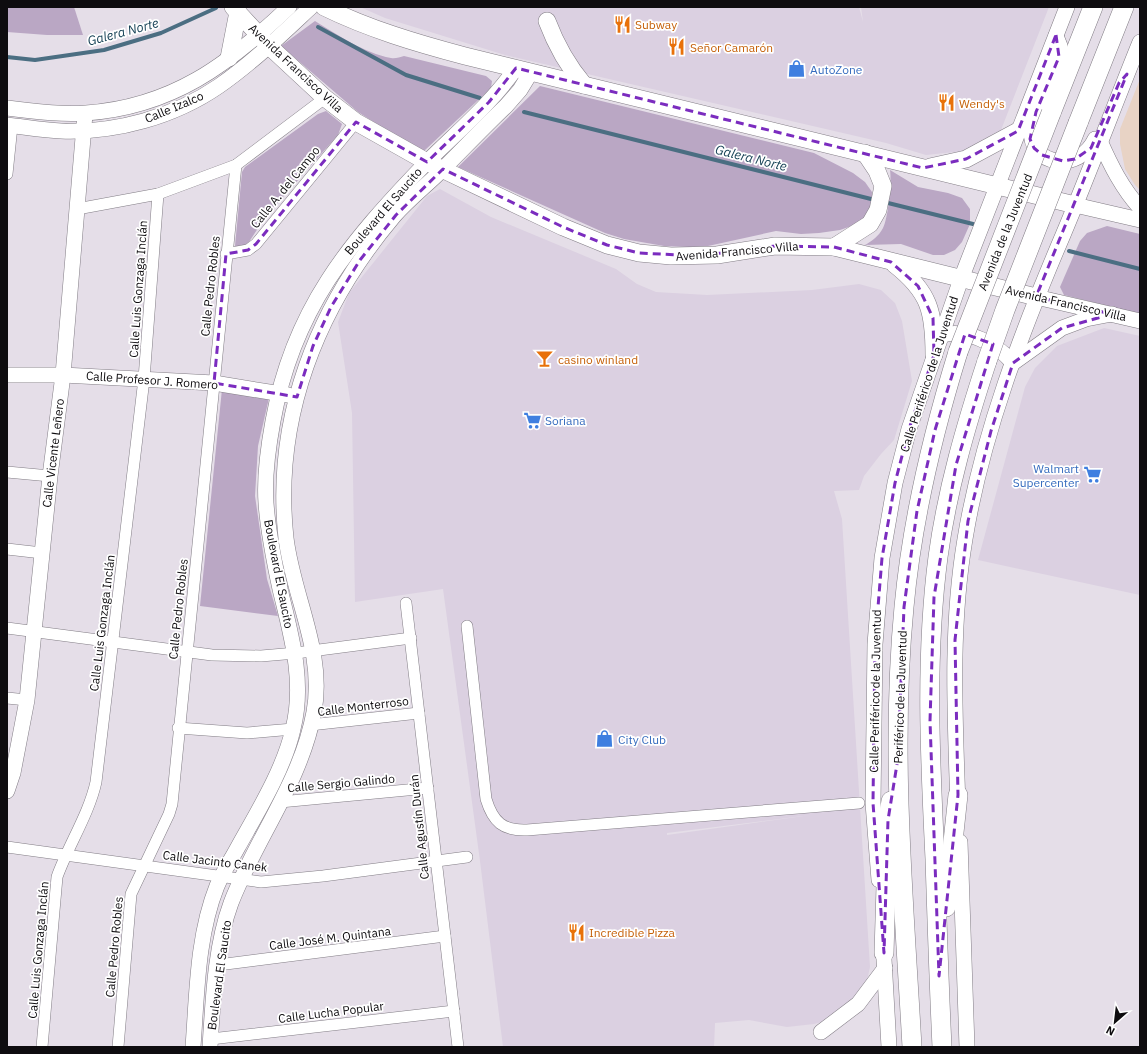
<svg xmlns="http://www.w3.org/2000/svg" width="1147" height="1054" viewBox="0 0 1147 1054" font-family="'IBM Plex Sans',sans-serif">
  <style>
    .built { fill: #dbd0e1; fill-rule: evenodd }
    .medical { fill: #e8d3c5 }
    .green { fill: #baa7c4 }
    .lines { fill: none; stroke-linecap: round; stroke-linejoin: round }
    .stream { stroke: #4b6e82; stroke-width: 4 }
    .street-casing { stroke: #827d85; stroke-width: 12 }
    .secondary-casing { stroke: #827d85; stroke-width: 16 }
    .primary-casing { stroke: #827d85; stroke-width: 18 }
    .highway-casing { stroke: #827d85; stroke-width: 20 }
    .street { stroke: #fff; stroke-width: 11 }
    .secondary { stroke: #fff; stroke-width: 15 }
    .primary { stroke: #fff; stroke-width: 17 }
    .highway { stroke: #fff; stroke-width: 19 }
    .highway-bridge-casing { stroke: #827d85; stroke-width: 20; stroke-linecap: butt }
    .highway-bridge { stroke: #fff; stroke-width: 19 }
    .marked { fill: none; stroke: #7b2cbf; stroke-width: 3; stroke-dasharray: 8 5; stroke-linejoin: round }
    .labels { text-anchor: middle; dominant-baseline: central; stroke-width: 3.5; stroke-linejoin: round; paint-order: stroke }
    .food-label { font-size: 12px; fill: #c56008; stroke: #fff; text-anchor: start }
    .street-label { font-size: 12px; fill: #0e0c0f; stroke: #fff }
    .shop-label { font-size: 12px; fill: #366cbe; stroke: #fff; text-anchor: start }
    .water-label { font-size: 13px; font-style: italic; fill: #184357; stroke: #fff }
  </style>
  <rect width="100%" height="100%" fill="#e5dee8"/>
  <g class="built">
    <polygon points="360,7 859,7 863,22 861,7 1049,7 1001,130 964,151 926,155 886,143 505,55 385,18"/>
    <path d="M 440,189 L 491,217 L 616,269 L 637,284 L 656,292 L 707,295 L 812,290 L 859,284 L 881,290 L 895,303 L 902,321 L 912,381 L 894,440 L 881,454 L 864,476 L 859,490 L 834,491 L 842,519 L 870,967 L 866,985 L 832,1019 L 814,1024 L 787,1027 L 749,1020 L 715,1023 L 714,1047 L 503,1047 L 480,861 L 443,589 L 355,602 L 352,413 L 338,322 L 349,293 L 427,196 ZM 811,815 L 667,835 L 667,833 Z"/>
    <polygon points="1104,328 1140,336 1140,595 978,560 1025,387 1035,368 1057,346"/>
  </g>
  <polygon class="medical" points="1140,79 1140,190 1135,185 1125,169 1120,144 1120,129"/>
  <g class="green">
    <polygon points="7,7 74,7 83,35 47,35 7,32"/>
    <path d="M 315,21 C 338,35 364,53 391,58 C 395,59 400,57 404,56 L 486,76 L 492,81 L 491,88 L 424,151 L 413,147 L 358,112 L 281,46 Z"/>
    <polygon points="540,86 814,153 853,173 865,182 872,192 873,205 869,214 860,223 840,230 819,233 801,234 776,231 708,246 689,247 664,246 624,239 605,233 458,167"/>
    <polygon points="326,111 342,124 338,135 266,216 249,242 242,247 235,246 242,172 245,167 318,114"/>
    <path d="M 890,170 L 918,187 L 948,193 L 962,198 L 970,209 L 970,224 L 962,242 L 955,250 L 944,255 L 933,255 L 901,244 L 865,245 C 872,241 879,236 883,228 C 888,219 892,182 890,170 Z"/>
    <polygon points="1107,226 1140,234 1140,314 1064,295 1060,287 1080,241 1087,233"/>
    <polygon points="222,389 269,398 258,446 255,496 267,579 278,616 200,606"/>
  </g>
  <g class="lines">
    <g class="stream">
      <polyline points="318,27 406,75 480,98"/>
      <polyline points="7,57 35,60 104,50 161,33 216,8"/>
      <polyline points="524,112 875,200"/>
      <polyline points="884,202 973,224"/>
      <polyline points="1069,251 1140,269"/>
    </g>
    <defs>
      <g id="street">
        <polyline points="7,174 12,126"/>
        <polyline points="77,209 158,194 236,165 325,98"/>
        <polyline points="226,254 248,250 256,244 356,122"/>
        <polyline points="7,472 50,476"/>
        <polyline points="7,549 42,553"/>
        <polyline points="406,603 458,1047"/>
        <path d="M 467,626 L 486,799 C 493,822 503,831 527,830 L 859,803"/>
        <polyline points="7,628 212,655 261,656 296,653 411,638"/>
        <polyline points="7,698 27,700"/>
        <polyline points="310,725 419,713"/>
        <polyline points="178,728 247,733 293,729"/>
        <polyline points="280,802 428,788"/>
        <polyline points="7,847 261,882 323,876 467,857"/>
        <polyline points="218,965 445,936"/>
        <polyline points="211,1039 454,1011"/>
        <path d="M 42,1047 L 57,877 C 68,846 89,814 96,782 L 144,379 L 158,194"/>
        <polyline points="118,1047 131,894 169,814 172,804 236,165"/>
      </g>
      <g id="secondary">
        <path d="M 1056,36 L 1060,46 L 1059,57 L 1031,128 C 1029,168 1080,172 1095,139"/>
        <path d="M 7,108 C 33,111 60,115 86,113 C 172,107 228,65 289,7"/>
        <path d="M 7,125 C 25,127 43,130 61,131 C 116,133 174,117 219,86 C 252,63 282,34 311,7"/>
        <path d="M 1100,141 C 1111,166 1122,188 1140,208"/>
        <polyline points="1075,205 1140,220"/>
        <polyline points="1036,297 1140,321"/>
        <path d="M 942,335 C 968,329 996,343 1013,363 L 1062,328 L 1086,319 L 1112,314"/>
        <polyline points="7,375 63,375 214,383 288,395"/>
        <polyline points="7,791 13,773 27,700 50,476 63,375 85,114"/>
        <path d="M 958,806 C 955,717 950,628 965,539 C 982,435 1022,331 1063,235 C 1090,171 1114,106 1140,42"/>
        <polyline points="960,842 967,1047"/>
        <polyline points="879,880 873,803 875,644 882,558 895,483 909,429 961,279 1067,7"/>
        <polyline points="883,942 889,1047"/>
        <polyline points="821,1032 858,1004 885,968"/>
        <path d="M 193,1047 C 197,994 197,936 217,886 C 223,872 231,860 238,847 C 258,811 284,769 293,729 C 305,681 291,635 280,589 C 274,561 268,532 266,503 C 264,475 268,448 273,421 C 293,309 349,243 426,163 C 457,132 491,104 516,68"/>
        <path d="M 210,1047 C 213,1001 215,946 231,903 C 256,838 301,782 314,712 C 325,651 293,597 286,538 C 273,418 317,307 394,216 C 409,199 427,185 443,169 C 464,148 484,127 506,106 L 520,90 L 531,72"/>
      </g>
      <g id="primary">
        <polyline points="233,7 269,46 325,98 356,122 427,162 563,227 607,245 639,253 671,256 717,255 775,246 834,247 1036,297"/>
        <path d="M 324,7 C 369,29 416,43 465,56 L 1075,205"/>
        <path d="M 547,21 C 556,45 567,65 584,85"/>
        <polyline points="229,58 238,12"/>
        <polyline points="930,167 966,159 1018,131"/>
        <polyline points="834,247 870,224 878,210 883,186 877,171 865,153"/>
        <path d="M 894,264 C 930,292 934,312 934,355"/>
      </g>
      <g id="highway">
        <polyline points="1051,113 1093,7"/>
        <polyline points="1078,123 1124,7"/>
        <polyline points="946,907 958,795"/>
        <polyline points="884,953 888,820 891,801"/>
        <path d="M 912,1047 C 904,901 890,753 904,607 C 912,520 932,436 958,352"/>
        <path d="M 942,1047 C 939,984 937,922 935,859 C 930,758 925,657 938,557 C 947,490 966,425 987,361"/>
      </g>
    </defs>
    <use href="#street" class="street-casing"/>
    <use href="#secondary" class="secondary-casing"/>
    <use href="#primary" class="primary-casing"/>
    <use href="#highway" class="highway-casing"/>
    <use href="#street" class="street"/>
    <use href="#secondary" class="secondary"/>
    <use href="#primary" class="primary"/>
    <use href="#highway" class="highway"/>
    <defs>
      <g id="highway-bridge">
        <polyline points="958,352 1051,113"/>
        <polyline points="987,361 1005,310 1078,123"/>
      </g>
    </defs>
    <use href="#highway-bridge" class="highway-bridge-casing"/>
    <use href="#highway-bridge" class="highway-bridge"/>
  </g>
  <path class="marked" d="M 1056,35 L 1059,57 L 1036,112 L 1030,139 L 1034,148 L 1042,155 L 1063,161 L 1075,159 L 1091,148 L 1119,83 L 1127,74 L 1036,297 L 1112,314 L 1062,328 L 1013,363 L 991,431 L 968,521 L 955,640 L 958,795 L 939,976 L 930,721 L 934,597 L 956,465 L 993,344 L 965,334 L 935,430 L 917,511 L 904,607 L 898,758 L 888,820 L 884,953 L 873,803 L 875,644 L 882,558 L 895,483 L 909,429 L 934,355 L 933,318 L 918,286 L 891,262 L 834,247 L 775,246 L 698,256 L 639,253 L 607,245 L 563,227 L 443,169 L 396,215 L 360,260 L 331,307 L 313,346 L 297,397 L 214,383 L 226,254 L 248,250 L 256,244 L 356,122 L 427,162 L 489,102 L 516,68 L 923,168 L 966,159 L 1018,131 Z"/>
  <defs>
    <symbol id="restaurant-bare" viewBox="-9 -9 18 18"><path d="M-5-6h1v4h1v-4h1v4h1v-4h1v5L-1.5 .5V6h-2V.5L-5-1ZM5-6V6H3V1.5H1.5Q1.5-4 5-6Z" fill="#e8710a" stroke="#fff" stroke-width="2.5" paint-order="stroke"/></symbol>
    <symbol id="shop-bare" viewBox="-9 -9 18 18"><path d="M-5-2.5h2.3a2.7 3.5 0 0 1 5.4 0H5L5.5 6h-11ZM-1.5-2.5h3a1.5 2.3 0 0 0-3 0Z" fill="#3f7fe0" stroke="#fff" stroke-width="2.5" paint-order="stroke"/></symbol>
    <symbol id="bar-bare" viewBox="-9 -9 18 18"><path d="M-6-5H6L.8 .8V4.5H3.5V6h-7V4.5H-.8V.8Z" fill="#e8710a" stroke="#fff" stroke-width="2.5" paint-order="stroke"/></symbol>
    <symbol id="supermarket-bare" viewBox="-9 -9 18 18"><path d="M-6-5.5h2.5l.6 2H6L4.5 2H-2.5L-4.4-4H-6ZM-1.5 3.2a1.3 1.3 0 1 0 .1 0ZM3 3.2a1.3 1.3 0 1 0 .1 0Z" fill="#3f7fe0" stroke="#fff" stroke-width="2.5" paint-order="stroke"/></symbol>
  </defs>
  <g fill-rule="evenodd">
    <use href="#restaurant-bare" x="610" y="12" width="25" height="25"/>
    <use href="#restaurant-bare" x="664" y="34" width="25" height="25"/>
    <use href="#shop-bare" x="784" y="56" width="25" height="25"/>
    <use href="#restaurant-bare" x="934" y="90" width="25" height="25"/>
    <use href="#bar-bare" x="532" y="346" width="25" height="25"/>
    <use href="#supermarket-bare" x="520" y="408" width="25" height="25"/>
    <use href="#supermarket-bare" x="1080" y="462" width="25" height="25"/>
    <use href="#shop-bare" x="592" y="726" width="25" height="25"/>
    <use href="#restaurant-bare" x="564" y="920" width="25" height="25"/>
  </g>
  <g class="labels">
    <g class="food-label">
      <text x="635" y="24">Subway</text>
      <text x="690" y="47">Señor Camarón</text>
      <text x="959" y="103">Wendy's</text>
      <text x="558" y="359">casino winland</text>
      <text x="589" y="932">Incredible Pizza</text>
    </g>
    <g class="street-label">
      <text transform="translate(296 68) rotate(43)">Avenida Francisco Villa</text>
      <text transform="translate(174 107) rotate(-23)">Calle Izalco</text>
      <text transform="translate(285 187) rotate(-51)">Calle A. del Campo</text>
      <text transform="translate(383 211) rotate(-49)">Boulevard El Saucito</text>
      <text transform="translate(1005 232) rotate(-68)">Avenida de la Juventud</text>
      <text transform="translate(737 251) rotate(-5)">Avenida Francisco Villa</text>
      <text transform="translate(210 286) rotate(-84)">Calle Pedro Robles</text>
      <text transform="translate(138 289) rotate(-86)">Calle Luis Gonzaga Inclán</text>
      <text transform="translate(1066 303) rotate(13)">Avenida Francisco Villa</text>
      <text transform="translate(929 374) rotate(-72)">Calle Periférico de la Juventud</text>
      <text transform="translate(152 380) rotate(4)">Calle Profesor J. Romero</text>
      <text transform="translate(53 453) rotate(-83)">Calle Vicente Leñero</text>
      <text transform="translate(279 574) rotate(79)">Boulevard El Saucito</text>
      <text transform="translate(178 609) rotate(-84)">Calle Pedro Robles</text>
      <text transform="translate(102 623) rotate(-83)">Calle Luis Gonzaga Inclán</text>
      <text transform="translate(875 691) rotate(-89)">Calle Periférico de la Juventud</text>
      <text transform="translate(900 697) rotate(-88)">Periférico de la Juventud</text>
      <text transform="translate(363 706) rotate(-7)">Calle Monterroso</text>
      <text transform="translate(341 783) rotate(-5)">Calle Sergio Galindo</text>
      <text transform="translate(419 827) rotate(-96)">Calle Agustín Durán</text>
      <text transform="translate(215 861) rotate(7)">Calle Jacinto Canek</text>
      <text transform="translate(330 938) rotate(-7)">Calle José M. Quintana</text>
      <text transform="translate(114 947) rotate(-85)">Calle Pedro Robles</text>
      <text transform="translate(38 950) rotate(-85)">Calle Luis Gonzaga Inclán</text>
      <text transform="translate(219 975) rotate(-82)">Boulevard El Saucito</text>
      <text transform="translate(331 1012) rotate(-7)">Calle Lucha Popular</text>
    </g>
    <g class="shop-label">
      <text x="810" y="69">AutoZone</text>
      <text x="545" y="420">Soriana</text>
      <text x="1079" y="468" text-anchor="end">Walmart<tspan x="1079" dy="14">Supercenter</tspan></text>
      <text x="618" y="739">City Club</text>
    </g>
    <g class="water-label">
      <text transform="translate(123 32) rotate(-15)">Galera Norte</text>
      <text transform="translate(751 158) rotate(14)">Galera Norte</text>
    </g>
  </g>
  <rect width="1147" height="1054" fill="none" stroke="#0e0c0f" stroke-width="16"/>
  <g transform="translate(1115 1022) rotate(208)" stroke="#ffffff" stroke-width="3" paint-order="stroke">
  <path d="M0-3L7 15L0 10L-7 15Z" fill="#0e0c0f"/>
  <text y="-6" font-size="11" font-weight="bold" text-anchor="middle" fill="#0e0c0f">N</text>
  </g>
</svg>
